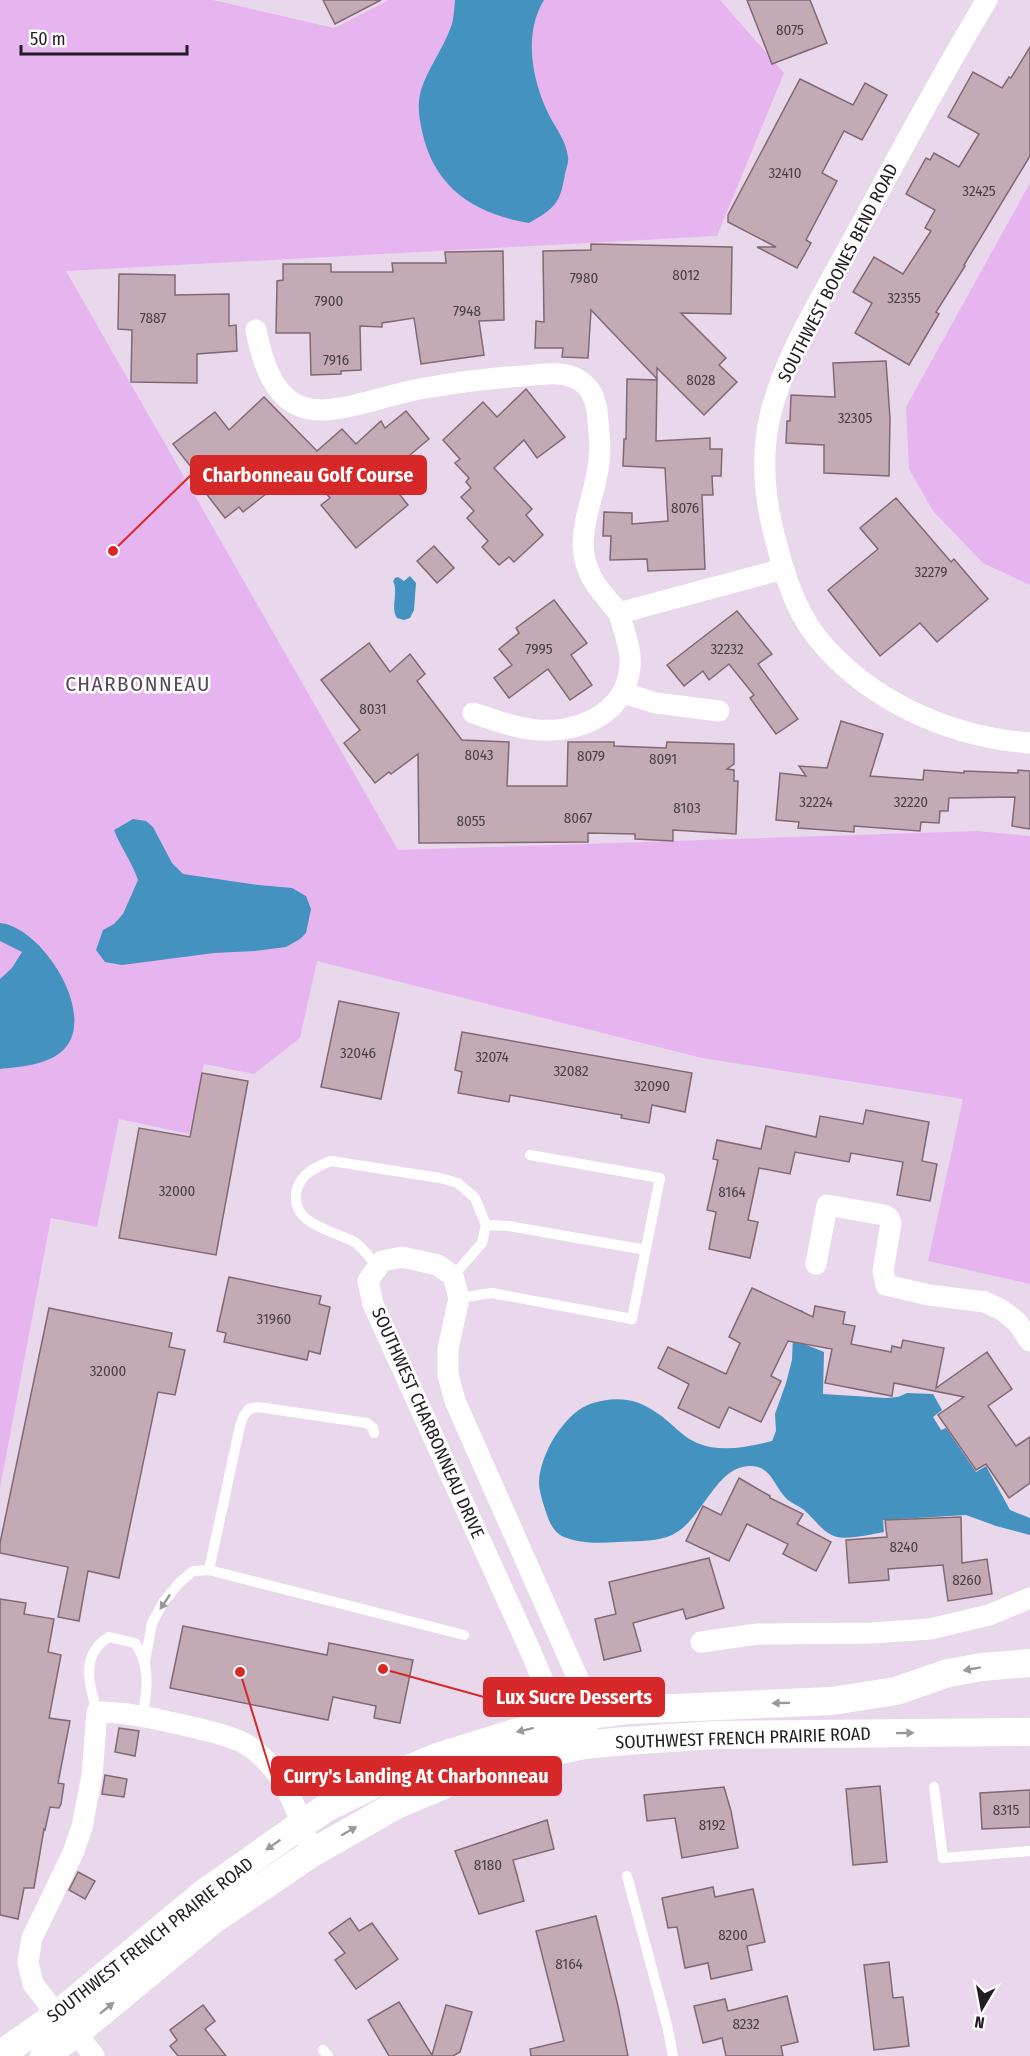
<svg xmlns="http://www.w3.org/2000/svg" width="1030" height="2056" viewBox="0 0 1030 2056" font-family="'Fira Sans Condensed',sans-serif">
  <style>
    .green { fill: #e6b5f0 }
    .water { fill: #4392bf }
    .building { fill: #c3aab5; stroke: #806973; stroke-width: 1.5 }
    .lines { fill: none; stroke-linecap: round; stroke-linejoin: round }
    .lane { stroke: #fff; stroke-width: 10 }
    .street { stroke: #fff; stroke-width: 21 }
    .secondary { stroke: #fff; stroke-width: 28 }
    .oneway { fill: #9b989c }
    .labels { text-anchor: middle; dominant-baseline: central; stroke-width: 5; stroke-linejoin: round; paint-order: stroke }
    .number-label { font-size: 15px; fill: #4a3f47 }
    .street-label { font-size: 18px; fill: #211b22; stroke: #fff }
    .quarter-label { font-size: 21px; letter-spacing: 1.5px; fill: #564859; stroke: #fff }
    .leader { fill: none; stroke: #d62828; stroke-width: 2 }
    .callout-dot { fill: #d62828; stroke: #fff; stroke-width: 2 }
    .callout { fill: #d62828; stroke: #d62828; stroke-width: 2 }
    .callout-label { font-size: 20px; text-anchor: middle; font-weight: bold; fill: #fff }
  </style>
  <rect width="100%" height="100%" fill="#e9d8ec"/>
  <g class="green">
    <polygon points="0,0 213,0 334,28 389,0 720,0 784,73 717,236 66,271 398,850 977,831 1030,836 1030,1284 928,1261 963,1099 702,1058 317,961 300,1038 254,1074 204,1064 189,1134 119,1119 97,1227 51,1218 0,1488"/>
    <polygon points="1030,183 1030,585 983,563 933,511 909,469 906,407"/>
  </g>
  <g class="water">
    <path d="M 455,0 L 544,0 C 523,34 532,81 549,115 C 556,129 566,140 568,157 C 569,162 566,169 565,174 C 560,204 555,208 529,223 C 475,214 434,188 422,131 C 419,117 417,104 421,90 C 428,68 443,49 451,27 C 454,19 454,9 455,0 Z"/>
    <path d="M 410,576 L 416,583 L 414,610 L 410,618 L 404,620 L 397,618 C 390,607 399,593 393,581 L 395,578 L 398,577 L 404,581 Z"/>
    <path d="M 133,819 L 146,821 L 153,827 L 172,863 L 183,874 L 258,885 L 292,888 L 306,896 L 311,909 L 306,933 L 300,939 L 286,947 L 255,951 L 214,953 L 122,965 L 105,962 L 96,950 L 103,930 L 114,924 L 123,914 L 138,880 C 132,862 121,848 114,830 Z"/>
    <path d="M 0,923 C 43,927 101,1019 61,1052 C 46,1065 19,1067 0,1069 L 0,979 L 12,968 L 22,952 L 0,941 Z"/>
    <path d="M 802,1310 L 810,1319 L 804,1344 L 824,1352 L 823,1394 L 886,1398 L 898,1397 L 907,1393 L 933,1394 L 942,1410 L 933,1417 L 941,1430 L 946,1428 L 976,1472 L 986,1466 L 1010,1510 L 1030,1518 L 1030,1535 L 996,1526 L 966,1515 L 883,1520 L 884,1532 C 872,1534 845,1541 834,1536 C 821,1531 814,1518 804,1510 C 799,1506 793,1504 788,1500 C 774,1488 773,1466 750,1466 C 713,1466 702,1526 667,1537 C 652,1542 633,1541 618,1542 C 600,1543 581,1544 564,1537 C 554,1533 549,1522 546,1512 C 543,1503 539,1491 539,1482 C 540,1454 565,1411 593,1403 C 616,1396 637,1398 657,1413 C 671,1422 681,1436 697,1443 C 721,1453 748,1447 772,1441 L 776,1431 L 775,1414 L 786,1383 L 792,1360 L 794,1313 Z"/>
  </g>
  <g class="building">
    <polygon points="323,0 381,0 335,24"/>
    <polygon points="747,0 810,0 827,43 772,64"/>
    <polygon points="1030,47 1030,156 964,265 965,266 936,312 939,314 909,365 855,333 872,303 853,292 874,257 903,274 931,231 925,228 935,210 906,194 926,158 930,160 934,153 959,167 979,134 948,117 973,72 1002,88 1009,77 1011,78"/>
    <polygon points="800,79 853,105 865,83 887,95 862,140 844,131 822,173 837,181 806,240 811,243 797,268 757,247 776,247 728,222 728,215"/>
    <polygon points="591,244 732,247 731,314 681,313 726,358 719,365 737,382 704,415 657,368 657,379 591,310 588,358 562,357 563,348 535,348 536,321 544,322 543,251 591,250"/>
    <polygon points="503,251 504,320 479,321 484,355 421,364 414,318 382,323 382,327 360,326 361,370 341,371 341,374 311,375 310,333 276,333 277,281 283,280 283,264 331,264 331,272 393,272 392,263 446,263 445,252"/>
    <polygon points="119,274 175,275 175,295 229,294 229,326 236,325 237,351 197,354 197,383 131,382 132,330 118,329"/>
    <polygon points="886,361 890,418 889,476 824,473 824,445 786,443 787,421 790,421 791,395 835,397 833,363"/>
    <polygon points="627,379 657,380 656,441 710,438 710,449 722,449 721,476 712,476 713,495 702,495 705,569 648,571 647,559 610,560 611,536 603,536 604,512 632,513 632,524 668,521 665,468 623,466 624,439 626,439"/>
    <polygon points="526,389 565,437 537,458 524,440 494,468 532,509 526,515 543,535 514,562 509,557 499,565 482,547 488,541 467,518 474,511 461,497 471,488 466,482 469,478 455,463 460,459 443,440 483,402 497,417"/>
    <polygon points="264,397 317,451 342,429 356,444 381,421 385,428 406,411 429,439 385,476 408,505 356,548 321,505 330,498 303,465 243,512 239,507 225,518 198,483 202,481 173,444 215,412 229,430"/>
    <polygon points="896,498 951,562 954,559 988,599 937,642 920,623 880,656 828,590 878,549 860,528"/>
    <polygon points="434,546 454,568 437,583 417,561"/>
    <polygon points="554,600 587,643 571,655 592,685 570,700 548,669 509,698 494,678 512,665 499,649 519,633 516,628"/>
    <polygon points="737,611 772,654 758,664 798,719 776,734 750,698 754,695 729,664 709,680 703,671 684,686 667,665"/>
    <polygon points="369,643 390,672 410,654 425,674 417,681 462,740 509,742 507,786 567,786 568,742 614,742 614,746 666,748 667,742 734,744 734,764 727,769 734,770 734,781 738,781 736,834 673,830 673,841 635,839 635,834 588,833 588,842 419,843 418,754 391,774 389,772 375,783 344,743 360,730 321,680"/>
    <polygon points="841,721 883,734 870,776 923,780 924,770 964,773 964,771 1018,773 1018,770 1030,771 1030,829 1012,826 1015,797 949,798 948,811 940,811 939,823 921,822 920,831 854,826 854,832 798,828 799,822 776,820 780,773 806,776 799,766 827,768"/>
    <polygon points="339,1001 399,1013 381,1099 321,1087"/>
    <polygon points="462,1032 692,1073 685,1112 652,1105 649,1123 621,1118 622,1115 510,1095 509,1102 458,1093 462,1072 455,1070"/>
    <polygon points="202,1073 248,1081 216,1255 119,1238 139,1128 190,1137"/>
    <polygon points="866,1110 929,1122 922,1161 937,1164 930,1201 897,1195 903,1162 851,1153 849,1162 795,1152 790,1174 759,1168 748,1220 758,1222 750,1258 709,1249 716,1212 707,1210 718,1160 713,1159 717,1140 761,1149 766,1126 816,1137 820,1116 863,1124"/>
    <polygon points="229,1277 321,1296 319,1304 330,1307 320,1354 309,1351 307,1360 224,1342 226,1333 217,1331"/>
    <polygon points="752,1288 813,1317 815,1306 845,1312 843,1324 855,1326 851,1344 891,1352 892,1346 901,1348 903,1340 944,1348 936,1388 987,1352 1012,1389 988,1406 1016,1446 1030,1437 1030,1483 1009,1498 986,1464 976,1470 938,1415 964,1397 894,1383 892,1396 825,1383 832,1349 788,1341 771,1376 781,1381 761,1422 729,1407 719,1428 678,1408 689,1384 658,1368 668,1347 726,1374 740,1343 729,1337"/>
    <polygon points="49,1308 172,1333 169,1347 185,1350 175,1395 158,1392 119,1578 88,1571 79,1621 58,1617 68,1567 0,1553 0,1543"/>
    <polygon points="739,1478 770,1496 770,1498 803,1514 797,1524 831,1542 816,1571 783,1554 788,1544 747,1524 729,1561 686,1541 703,1506 721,1515"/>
    <polygon points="961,1517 962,1563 987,1559 992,1594 948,1601 943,1565 888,1569 889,1580 849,1583 846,1540 887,1537 885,1520"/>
    <polygon points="709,1558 724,1608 686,1619 683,1609 633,1623 641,1651 604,1660 595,1619 616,1614 609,1582"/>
    <polygon points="0,1599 26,1603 24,1614 54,1619 48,1652 61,1655 49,1718 70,1721 58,1783 64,1784 61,1804 59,1808 50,1807 45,1830 44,1829 34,1888 24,1888 18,1919 0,1915"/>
    <polygon points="183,1626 327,1655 329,1643 413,1660 400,1723 374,1718 376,1706 333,1697 328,1720 170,1688"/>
    <polygon points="119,1728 139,1731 135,1756 115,1752"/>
    <polygon points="105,1775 127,1779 124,1797 102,1794"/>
    <polygon points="880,1786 887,1862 853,1865 846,1789"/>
    <polygon points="724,1787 731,1811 738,1848 682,1858 675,1818 647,1821 644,1795"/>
    <polygon points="1030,1790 1030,1827 982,1829 980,1793"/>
    <polygon points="547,1820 554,1849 513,1860 524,1901 479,1914 455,1851"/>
    <polygon points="78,1872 95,1881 85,1899 69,1890"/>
    <polygon points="713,1887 715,1897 753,1889 765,1942 747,1946 752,1970 711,1979 708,1963 685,1968 677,1927 668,1928 662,1898"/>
    <polygon points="596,1916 618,2006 628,2056 531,2056 530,2049 564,2041 536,1931"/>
    <polygon points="350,1918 359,1931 372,1923 398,1959 356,1989 335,1960 345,1953 329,1933"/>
    <polygon points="889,1962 893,1998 903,1997 909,2046 874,2050 864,1965"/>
    <polygon points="787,1996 798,2042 781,2046 783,2056 726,2056 722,2038 703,2043 694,2006 725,1999 728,2011"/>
    <polygon points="399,2002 432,2055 446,2005 472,2012 460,2052 453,2056 389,2056 368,2020"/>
    <polygon points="203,2005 215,2021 205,2029 226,2056 178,2056 170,2046 177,2040 170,2030"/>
  </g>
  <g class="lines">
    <g class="lane">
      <path d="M 378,1267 C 371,1260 364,1249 356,1243 C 334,1230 288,1225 297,1189 C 302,1173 316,1167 331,1161 L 440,1178 L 458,1183 L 475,1198 L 486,1225 L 508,1226 L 646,1250"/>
      <polyline points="453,1276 482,1243 486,1225"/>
      <polyline points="459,1298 492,1293 632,1319 660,1178 530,1155"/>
      <polyline points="209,1570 240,1426 243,1417 249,1409 258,1407 367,1423 373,1428 374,1433"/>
      <polyline points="145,1661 152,1623 164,1601 180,1582 193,1571 209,1570 464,1635"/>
      <path d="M 97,1712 C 89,1685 80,1654 109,1637 L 135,1643 C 151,1665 147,1690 143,1716"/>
      <polyline points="934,1787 943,1858 1030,1851"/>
      <polyline points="627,1876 667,2025 673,2056"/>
      <polyline points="323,2050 328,2056"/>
    </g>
    <g class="street">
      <path d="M 987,0 C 938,80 895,163 850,245 C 821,299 786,353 771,412 C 761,452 764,495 774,534 C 783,569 793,606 815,635 C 866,700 949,737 1030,743"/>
      <path d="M 256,330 C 279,447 337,406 419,389 C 453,383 488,378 523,376 C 538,375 558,371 573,377 C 592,385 597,401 598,421 C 600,441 601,459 596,479 C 591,503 580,530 584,555 C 588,580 604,595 619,613 L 783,569"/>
      <polyline points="623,693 656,703 719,711"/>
      <path d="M 473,713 C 492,719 511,727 530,729 C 574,736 627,715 630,666 C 632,649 623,629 619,613"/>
      <polygon points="402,1257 438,1265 453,1276 459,1298 448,1349 448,1375 455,1401 579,1681 589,1715 584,1745 563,1721 552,1702 530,1650 373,1304 368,1281 382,1261"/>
      <polyline points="816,1264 827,1205 884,1215 889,1218 891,1223 883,1271 886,1285 929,1295 985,1302 1002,1310 1017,1322 1030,1341"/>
      <polyline points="701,1642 758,1634 872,1633 930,1629 989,1615 1030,1598"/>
      <path d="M 94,2056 L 76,2033 L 57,2015 L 33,1984 L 28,1962 L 32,1938 L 73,1853 L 82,1827 L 92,1775 L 97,1712 C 126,1712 152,1718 179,1724 C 200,1729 223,1733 242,1742 C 283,1764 298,1812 312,1853"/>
    </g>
    <g class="secondary">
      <polyline points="0,2055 57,2015 203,1894 302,1824 326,1808 385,1779 440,1756 514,1733 589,1715 629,1710 832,1701 896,1691 948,1673 982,1667 1030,1663"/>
      <polyline points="44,2056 76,2033 213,1920 312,1853 396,1805 465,1776 519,1759 584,1745 625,1741 715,1735 1030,1732"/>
    </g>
  </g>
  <defs><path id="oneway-solid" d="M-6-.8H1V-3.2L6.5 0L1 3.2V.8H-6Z" transform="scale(1.5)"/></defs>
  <g class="oneway">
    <use href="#oneway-solid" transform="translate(165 1602) rotate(124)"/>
    <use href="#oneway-solid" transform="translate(972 1669) rotate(170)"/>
    <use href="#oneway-solid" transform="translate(781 1703) rotate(179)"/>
    <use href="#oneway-solid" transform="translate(525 1730) rotate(166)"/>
    <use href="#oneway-solid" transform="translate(905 1733) rotate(-1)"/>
    <use href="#oneway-solid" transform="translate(349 1831) rotate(-30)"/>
    <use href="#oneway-solid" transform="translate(273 1845) rotate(145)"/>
    <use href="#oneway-solid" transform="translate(107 2008) rotate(-39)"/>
  </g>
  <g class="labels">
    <g class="number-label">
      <text x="790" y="30">8075</text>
      <text x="785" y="173">32410</text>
      <text x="979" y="191">32425</text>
      <text x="686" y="275">8012</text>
      <text x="584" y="278">7980</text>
      <text x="904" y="298">32355</text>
      <text x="329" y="301">7900</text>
      <text x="467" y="311">7948</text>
      <text x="153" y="318">7887</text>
      <text x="336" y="360">7916</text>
      <text x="701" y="380">8028</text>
      <text x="855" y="418">32305</text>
      <text x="685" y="508">8076</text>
      <text x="931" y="572">32279</text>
      <text x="539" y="649">7995</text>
      <text x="727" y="649">32232</text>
      <text x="373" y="709">8031</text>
      <text x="479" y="755">8043</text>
      <text x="591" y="756">8079</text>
      <text x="663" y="759">8091</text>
      <text x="816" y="802">32224</text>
      <text x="911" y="802">32220</text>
      <text x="687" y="808">8103</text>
      <text x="578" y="818">8067</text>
      <text x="471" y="821">8055</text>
      <text x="358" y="1053">32046</text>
      <text x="492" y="1057">32074</text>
      <text x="571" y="1071">32082</text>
      <text x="652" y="1086">32090</text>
      <text x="177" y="1191">32000</text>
      <text x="732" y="1192">8164</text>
      <text x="274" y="1319">31960</text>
      <text x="108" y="1371">32000</text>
      <text x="904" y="1547">8240</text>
      <text x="967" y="1580">8260</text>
      <text x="1006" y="1810">8315</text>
      <text x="712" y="1825">8192</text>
      <text x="488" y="1865">8180</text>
      <text x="733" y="1935">8200</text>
      <text x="569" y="1964">8164</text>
      <text x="746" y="2024">8232</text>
    </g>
    <g class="street-label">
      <text transform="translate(838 273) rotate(-63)">SOUTHWEST BOONES BEND ROAD</text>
      <text transform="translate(428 1423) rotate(66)">SOUTHWEST CHARBONNEAU DRIVE</text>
      <text transform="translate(743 1738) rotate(-2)">SOUTHWEST FRENCH PRAIRIE ROAD</text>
      <text transform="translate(150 1940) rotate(-38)">SOUTHWEST FRENCH PRAIRIE ROAD</text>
    </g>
    <g class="quarter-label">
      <text x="138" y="684">CHARBONNEAU</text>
    </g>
  </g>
  <path class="leader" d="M113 551L191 475M383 1669L484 1697M240 1672L272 1776"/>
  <g class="callout-dot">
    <circle cx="113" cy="551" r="6"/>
    <circle cx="383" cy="1669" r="6"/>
    <circle cx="240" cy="1672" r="6"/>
  </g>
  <g class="callout">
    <rect x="191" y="456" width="235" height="38" rx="6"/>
    <rect x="484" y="1678" width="180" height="38" rx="6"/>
    <rect x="272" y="1757" width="289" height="38" rx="6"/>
  </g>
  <g class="callout-label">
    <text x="308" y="482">Charbonneau Golf Course</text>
    <text x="574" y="1704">Lux Sucre Desserts</text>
    <text x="416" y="1783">Curry's Landing At Charbonneau</text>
  </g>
  <g transform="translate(982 2008) rotate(190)" stroke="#ffffff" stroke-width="4.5" paint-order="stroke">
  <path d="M0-4.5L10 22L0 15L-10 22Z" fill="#211b22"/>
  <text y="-9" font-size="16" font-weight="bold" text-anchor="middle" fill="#211b22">N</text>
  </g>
  <path d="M21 45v9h166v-9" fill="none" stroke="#211b22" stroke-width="3"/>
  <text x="30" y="45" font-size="18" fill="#211b22" stroke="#ffffff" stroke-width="4.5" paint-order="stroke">50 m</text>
</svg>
